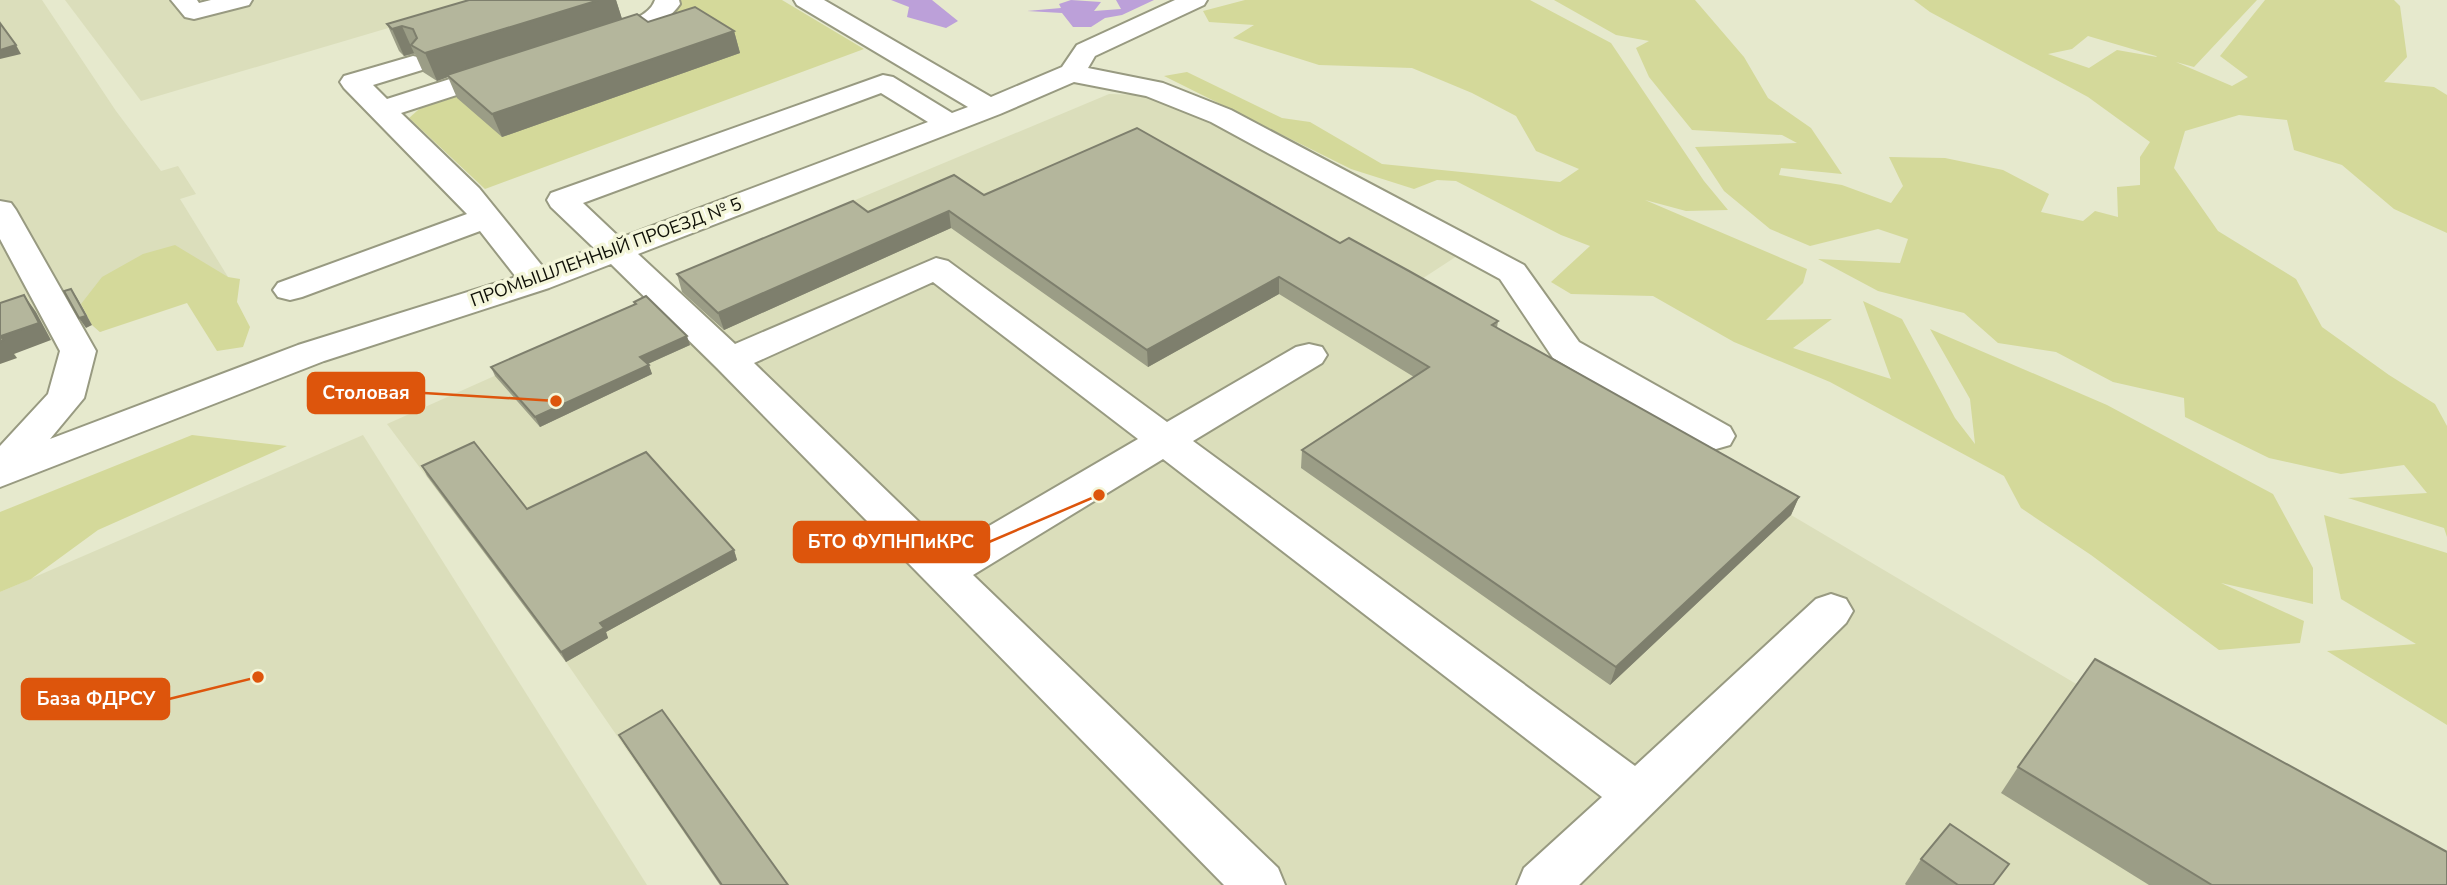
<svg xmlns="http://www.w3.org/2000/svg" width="2447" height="885" viewBox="0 0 2447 885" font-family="'Nunito Sans',sans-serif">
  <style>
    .built { fill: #dbdebb }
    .green { fill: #d4d99a; fill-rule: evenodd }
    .water { fill: #bca0d9 }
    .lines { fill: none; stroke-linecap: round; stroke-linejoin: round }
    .minor-casing { stroke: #989a81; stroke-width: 4 }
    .minor { fill: #fff; fill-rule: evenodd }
    .wall { fill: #9b9d86 }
    .shaded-wall { fill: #7e7f6d }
    .building { fill: #b4b69c; stroke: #7e7f6d; stroke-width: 2 }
    .labels { text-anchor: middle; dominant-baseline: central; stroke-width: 7; stroke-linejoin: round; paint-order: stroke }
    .street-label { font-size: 18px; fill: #0f1007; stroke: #f4f6da }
    .leader { fill: none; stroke: #dd550c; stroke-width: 2.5 }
    .callout-dot { fill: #dd550c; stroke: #f4f6da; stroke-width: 2.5 }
    .callout { fill: #dd550c; stroke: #dd550c; stroke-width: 2.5 }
    .callout-label { font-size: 19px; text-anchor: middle; font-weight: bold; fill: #fff }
  </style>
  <rect width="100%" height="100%" fill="#e6e9cd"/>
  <g class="built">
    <polygon points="0,0 42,0 116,111 161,171 178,166 196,194 180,199 228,277 100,332 92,325 15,353 17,358 0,364"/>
    <polygon points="65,0 483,0 141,101"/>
    <polygon points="1109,94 1144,95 1209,122 1457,256 1408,288 2078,685 2433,885 720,885 566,662 387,424 714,278 700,265"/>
    <polygon points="363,435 647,885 0,885 0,592"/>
  </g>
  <g class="green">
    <polygon points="681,0 782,0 864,49 485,189 409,118 426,103 669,18"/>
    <polygon points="1245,0 1530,0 1611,43 1704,181 1728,210 1686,211 1645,200 1807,269 1803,283 1766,320 1832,319 1793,348 1891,379 1863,301 1902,319 1955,418 1975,444 1970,399 1930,329 2107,405 2273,494 2313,568 2313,604 2221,583 2304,621 2300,643 2219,650 2091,555 2021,508 2004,476 1830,382 1734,342 1653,296 1571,294 1551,282 1590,246 1561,235 1456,181 1437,180 1414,189 1351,169 1164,76 1187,72 1282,118 1310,122 1382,164 1560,182 1579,169 1536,151 1516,116 1472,93 1412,68 1319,65 1233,38 1254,25 1209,22 1203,11"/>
    <path d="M 1554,0 L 1695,0 L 1744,57 L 1768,98 L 1811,128 L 1842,174 L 1781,168 L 1779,175 L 1842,185 L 1891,203 L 1903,186 L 1889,157 L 1945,158 L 2003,170 L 2049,194 L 2041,212 L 2083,221 L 2095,211 L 2118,217 L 2117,187 L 2140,185 L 2140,157 L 2150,142 L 2088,97 L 1930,12 L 1914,0 L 2257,0 L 2194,67 L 2176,62 L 2232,86 L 2248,77 L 2220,56 L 2265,0 L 2394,0 L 2400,6 L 2407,57 L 2384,82 L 2434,87 L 2447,95 L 2447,233 L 2394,209 L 2342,165 L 2294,150 L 2287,120 L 2239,115 L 2185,131 L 2174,168 L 2218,231 L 2296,279 L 2322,327 L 2389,375 L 2435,404 L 2447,426 L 2447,537 L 2444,528 L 2348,498 L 2427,493 L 2404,465 L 2341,474 L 2269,458 L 2185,417 L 2184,398 L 2113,382 L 2056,352 L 1998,343 L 1964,313 L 1878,291 L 1818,259 L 1900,263 L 1908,239 L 1878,229 L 1810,246 L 1770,229 L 1724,191 L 1695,147 L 1797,143 L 1782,135 L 1692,130 L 1649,77 L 1636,48 L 1649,41 L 1616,35 ZM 2088,36 L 2156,56 L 2157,57 L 2117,50 L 2089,68 L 2048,54 L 2072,49 Z"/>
    <polygon points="175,245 228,277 240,279 237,302 250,327 243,347 217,351 187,303 100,332 92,325 81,304 102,277 143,254"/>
    <polygon points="192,435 287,446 98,530 31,579 0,592 0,512"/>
    <polygon points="2324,515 2447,553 2447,725 2327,651 2416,644 2341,599"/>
  </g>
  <g class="water">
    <polygon points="891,0 932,0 958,21 946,28 907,17 909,7"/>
    <polygon points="1071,0 1101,2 1094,11 1121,9 1116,0 1154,0 1122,15 1105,18 1091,27 1073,27 1062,13 1027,11 1061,8 1059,4"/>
  </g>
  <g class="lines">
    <defs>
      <g id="minor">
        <polygon points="171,0 197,0 199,3 211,0 252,0 249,5 194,19 185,17"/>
        <path d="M 655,0 L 679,0 L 680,4 C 665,26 617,52 591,45 L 587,40 L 591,35 C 609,28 649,20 655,0 Z"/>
        <path d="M 794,0 L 824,0 L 991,97 L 1062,67 L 1077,45 L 1175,0 L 1207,0 L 1204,5 L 1095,56 L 1088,68 L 1163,83 L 1231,110 L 1524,265 L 1579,342 L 1730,427 L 1735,436 L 1730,445 L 1716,449 L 1702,445 L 1553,358 L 1500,279 L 1211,122 L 1146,96 L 1074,82 L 1000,114 L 638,254 L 735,344 L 936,258 L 948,261 L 1167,422 L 1296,347 L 1309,344 L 1322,347 L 1327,355 L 1322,363 L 1193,441 L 1635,766 L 1816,599 L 1831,594 L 1846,599 L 1853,611 L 1846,623 L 1579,885 L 1517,885 L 1524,868 L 1602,797 L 1163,459 L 973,575 L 1278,868 L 1285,885 L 1224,885 L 717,368 L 611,264 L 549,288 L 324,361 L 0,487 L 0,446 L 48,394 L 60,351 L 0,239 L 0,201 L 11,203 L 16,210 L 96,351 L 84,398 L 50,439 L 298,345 L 516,277 L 480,231 L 302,297 L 290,300 L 278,297 L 273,290 L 278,283 L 467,214 L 344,88 L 340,82 L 344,76 L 413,56 L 422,58 L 426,64 L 422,70 L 373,85 L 387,99 L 494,65 L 503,63 L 512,65 L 516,71 L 512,77 L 401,113 L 479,188 L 543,267 L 594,248 L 551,207 L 547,200 L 551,193 L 883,75 L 893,77 L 952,113 L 968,107 L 797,5 ZM 881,93 L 928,122 L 620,238 L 583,203 ZM 933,282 L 1138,439 L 948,550 L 754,363 Z"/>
      </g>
    </defs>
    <use href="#minor" class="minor-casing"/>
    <use href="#minor" class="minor"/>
  </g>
  <g class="wall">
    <polygon points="469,0 616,0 622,19 734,31 740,53 502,137 457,98 448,77 437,81 423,72 415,54 404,56 399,51 387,24"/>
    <polygon points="984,195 1340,243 1498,321 1497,328 1799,497 1791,515 1610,685 1301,468 1302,450 1414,377 1279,294 1148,367 951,228 724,330 682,292 677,274 868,212"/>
    <polygon points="634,302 690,345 648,364 652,374 540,427 495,376 491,367 635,304"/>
    <polygon points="422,466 527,509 734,550 737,560 606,632 608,638 566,662 427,476"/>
    <polygon points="619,735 788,885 720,885 624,744"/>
    <polygon points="2018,767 2447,885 2149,885 2001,793"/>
    <polygon points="1921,859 1994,885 1906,885 1905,884"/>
  </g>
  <g class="shaded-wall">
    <polygon points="599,0 616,0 623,22 447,75 448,77 437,81 425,53"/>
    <polygon points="402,26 414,53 404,56 392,29"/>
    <polygon points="734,31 740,53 502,137 492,114"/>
    <polygon points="16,45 21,54 0,59 0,50"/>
    <polygon points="949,211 951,228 724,330 718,313"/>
    <polygon points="1279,277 1279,294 1148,367 1147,350"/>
    <polygon points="71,289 77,298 92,325 86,328 79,318"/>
    <polygon points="24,295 36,312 51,340 14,354 17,358 0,364 0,342 1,336"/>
    <polygon points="687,336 690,345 643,366 640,357"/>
    <polygon points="649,365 652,374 540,427 535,417"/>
    <polygon points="1799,497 1791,515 1610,685 1616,667"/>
    <polygon points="734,550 737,560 606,632 608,638 566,662 561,652 600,623"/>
  </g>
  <g class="building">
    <polygon points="469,0 599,0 425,53 411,45 417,38 413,29 402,26 392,29 387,24"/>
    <polygon points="695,7 734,31 492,114 447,75 637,14 648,22"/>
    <polygon points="0,23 16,45 0,50"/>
    <polygon points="1137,128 1340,243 1349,238 1409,271 1498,321 1492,325 1799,497 1616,667 1302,450 1429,367 1279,277 1147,350 949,211 718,313 677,274 853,201 868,212 954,175 984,195"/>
    <polygon points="71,289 86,316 79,318 64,291"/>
    <polygon points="24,295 39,323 1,336 3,340 0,342 0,303"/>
    <polygon points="646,296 687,336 640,357 649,365 535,417 491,367 636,304 634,302"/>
    <polygon points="474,442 527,509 646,452 734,550 600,623 604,628 561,652 422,466"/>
    <polygon points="2095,659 2447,852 2447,885 2212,885 2018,767"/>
    <polygon points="662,710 788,885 722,885 619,735"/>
    <polygon points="1950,824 2009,864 1993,885 1958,885 1921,859"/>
  </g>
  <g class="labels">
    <g class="street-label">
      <text transform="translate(606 252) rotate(-20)">ПРОМЫШЛЕННЫЙ ПРОЕЗД № 5</text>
    </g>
  </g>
  <path class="leader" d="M556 401L424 393M1099 495L989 542M258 677L169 699"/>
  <g class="callout-dot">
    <circle cx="556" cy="401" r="7"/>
    <circle cx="1099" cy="495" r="7"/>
    <circle cx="258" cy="677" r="7"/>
  </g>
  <g class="callout">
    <rect x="308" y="373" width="116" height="40" rx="7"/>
    <rect x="794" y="522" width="195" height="40" rx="7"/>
    <rect x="22" y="679" width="147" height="40" rx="7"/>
  </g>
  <g class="callout-label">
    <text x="366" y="399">Столовая</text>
    <text x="891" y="548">БТО ФУПНПиКРС</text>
    <text x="96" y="705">База ФДРСУ</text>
  </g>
</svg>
